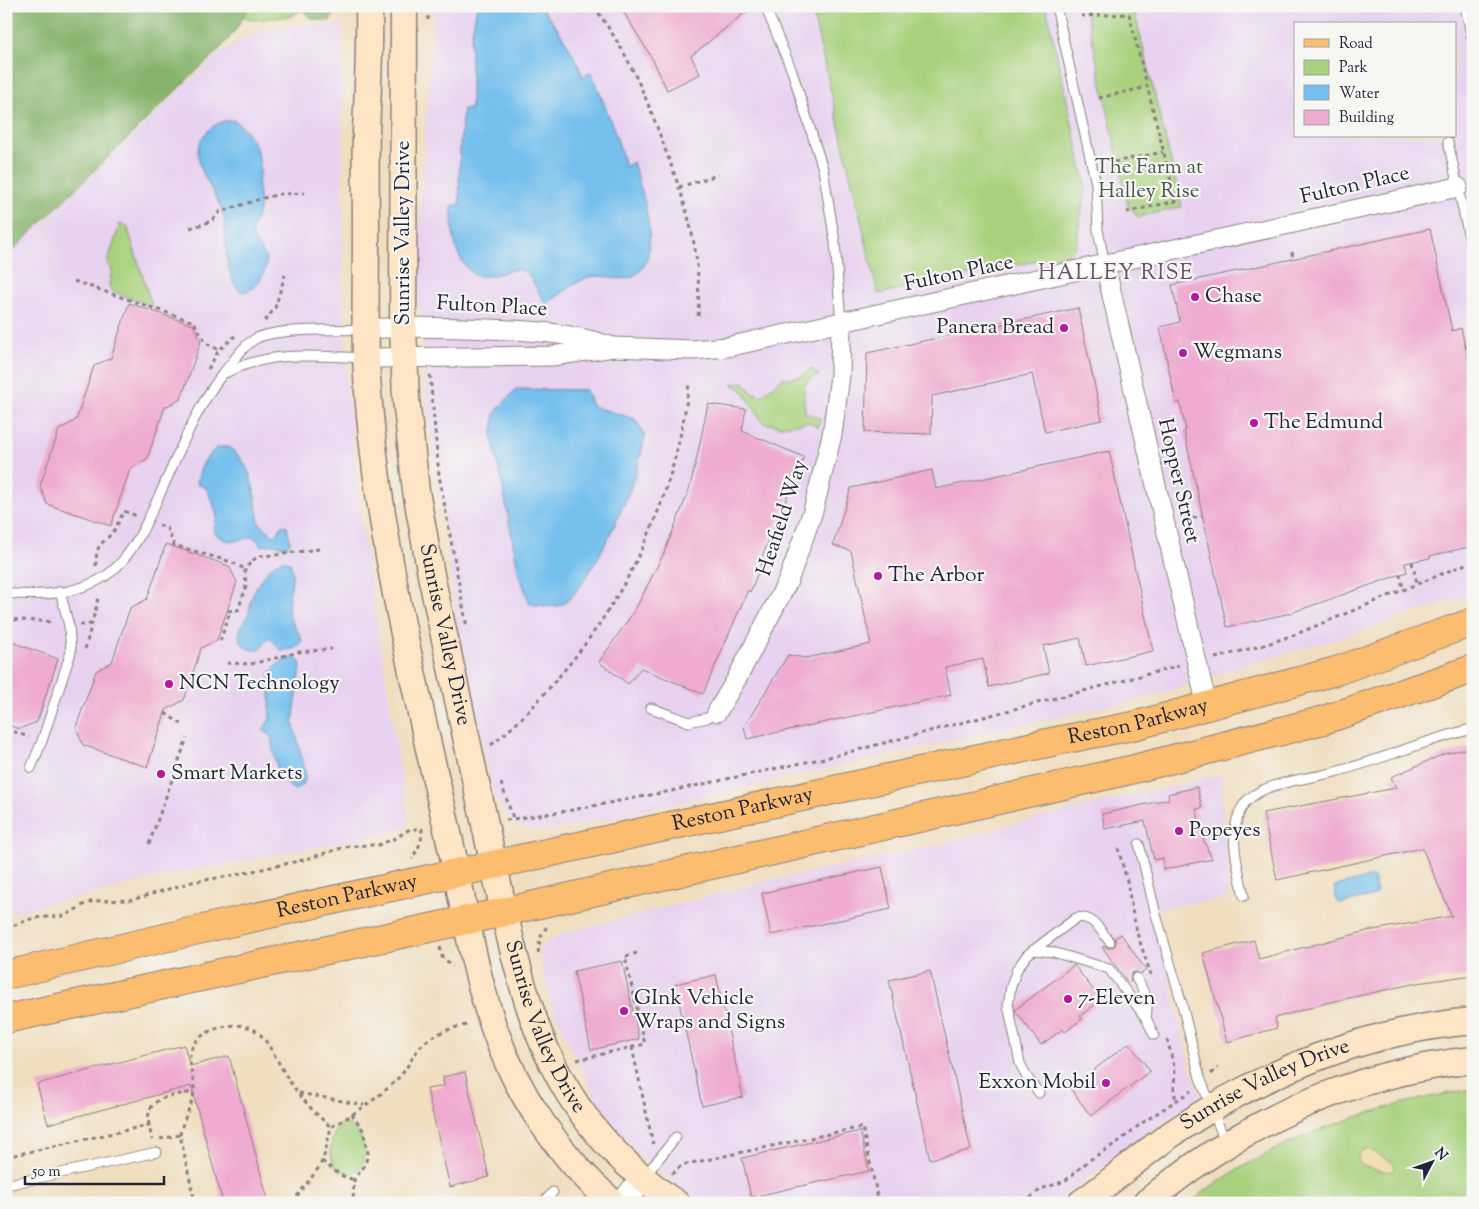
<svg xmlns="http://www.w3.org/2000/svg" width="1479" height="1209" viewBox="0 0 1479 1209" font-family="'Sorts Mill Goudy',serif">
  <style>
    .built { fill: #e7d2ef; fill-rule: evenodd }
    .green { fill: #a9d17d; stroke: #667a5c }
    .forest { fill: #86b36c; stroke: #546a54 }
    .sand { fill: #eeda9e; stroke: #887e6c }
    .water { fill: #74bfed; stroke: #4b7094 }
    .building { fill: #efacd0 }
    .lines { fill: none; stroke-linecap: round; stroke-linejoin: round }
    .service-casing { stroke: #89807d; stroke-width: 11 }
    .minor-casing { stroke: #89807d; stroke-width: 21 }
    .tertiary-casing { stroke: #89807d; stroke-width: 26 }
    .secondary-casing { stroke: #89807d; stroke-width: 29 }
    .primary-casing { stroke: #89807d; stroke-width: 30 }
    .path { stroke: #89807d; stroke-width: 3; stroke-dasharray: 4 4; stroke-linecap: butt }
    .service { stroke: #fff; stroke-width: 9 }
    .minor { stroke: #fff; stroke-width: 19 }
    .tertiary { stroke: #fff; stroke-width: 24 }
    .secondary { stroke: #fee5c5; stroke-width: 26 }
    .primary { stroke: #fcbd6f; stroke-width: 28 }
    .poi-dot { fill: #b5179e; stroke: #f6f6f2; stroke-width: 2 }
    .labels { text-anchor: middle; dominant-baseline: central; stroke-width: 4.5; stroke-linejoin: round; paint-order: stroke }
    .park-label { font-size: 21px; fill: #4a574f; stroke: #f6f6f2 }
    .street-label { font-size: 21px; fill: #22223b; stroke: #f6f6f2 }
    .poi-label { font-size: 21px; fill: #22223b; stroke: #f6f6f2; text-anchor: start }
    .neighbourhood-label { font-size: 22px; letter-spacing: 1px; fill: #6a526f; stroke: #f6f6f2 }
  </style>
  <rect width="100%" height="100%" fill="#f6f6f2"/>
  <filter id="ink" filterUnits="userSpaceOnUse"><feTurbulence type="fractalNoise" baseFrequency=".02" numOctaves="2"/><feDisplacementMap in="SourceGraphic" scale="10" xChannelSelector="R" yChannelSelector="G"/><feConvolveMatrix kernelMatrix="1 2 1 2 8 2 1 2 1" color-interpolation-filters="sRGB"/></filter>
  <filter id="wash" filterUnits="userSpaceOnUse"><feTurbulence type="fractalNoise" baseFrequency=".0096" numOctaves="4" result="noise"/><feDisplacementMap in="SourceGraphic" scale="20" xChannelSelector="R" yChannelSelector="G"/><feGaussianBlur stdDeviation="1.12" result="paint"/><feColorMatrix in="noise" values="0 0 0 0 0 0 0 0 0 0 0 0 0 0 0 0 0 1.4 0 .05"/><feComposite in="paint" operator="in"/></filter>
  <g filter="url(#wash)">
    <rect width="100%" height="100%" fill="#f0debf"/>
    <g class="built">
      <path d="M 434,6 L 1473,6 L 1473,594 L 1339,638 L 1242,666 L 1157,695 L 554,830 L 533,830 L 518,826 L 504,813 L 494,795 L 458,633 L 425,387 L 416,269 ZM 1295,24 L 1455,24 L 1455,136 L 1295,136 Z"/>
      <polygon points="342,25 343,280 346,374 361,522 409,825 390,833 179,873 6,914 6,258 198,72 223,51 246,38 266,30 291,26"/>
      <polygon points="1221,775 1229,898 1154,909 1190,1068 1201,1097 1158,1125 1094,1174 1053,1203 706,1203 679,1187 636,1152 616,1129 598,1102 558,1021 549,996 538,950 548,941 563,934 764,882 935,846 1029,820"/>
    </g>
    <g class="green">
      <polygon points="235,6 308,6 291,16 254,20 239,15"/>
      <polygon points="811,6 1046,6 1086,187 1078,232 1078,241 1074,249 1069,254 878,294"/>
      <polygon points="1085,6 1133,6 1182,207 1138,217 1128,205"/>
      <polygon points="120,224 127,226 152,306 111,291 109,284 112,270 107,264"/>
      <path d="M 811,368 L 819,375 C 798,381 805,396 805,413 L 820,418 L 818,428 L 810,422 L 781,426 L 763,423 L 743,391 L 732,384 L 744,382 L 751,392 L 761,396 L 782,378 C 795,378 802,378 811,368 Z"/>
      <path d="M 1473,1089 L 1473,1203 L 1190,1203 C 1201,1194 1212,1185 1224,1178 C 1299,1131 1386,1103 1473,1089 Z"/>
      <path d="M 342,1123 C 361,1126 371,1152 360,1168 C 358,1171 353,1173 350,1175 C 344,1172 337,1170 334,1164 C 327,1152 332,1131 342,1123 Z"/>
    </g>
    <g class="forest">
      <path d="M 6,6 L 249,6 C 233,38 219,51 193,74 L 6,257 Z"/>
      <polygon points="338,6 330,21 312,19 301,7"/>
    </g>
    <path class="sand" d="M 1368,1149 L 1392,1162 L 1395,1166 L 1394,1171 C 1388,1173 1365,1168 1361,1164 C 1359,1162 1358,1159 1358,1156 L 1361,1151 Z"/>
    <g class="water">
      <path d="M 477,6 L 540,6 C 558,28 573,50 583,77 L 591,72 C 604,104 617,133 625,167 L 633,162 C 641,188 667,263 631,277 C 618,282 602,273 589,277 C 574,282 560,296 546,304 C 539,295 536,285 530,277 C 519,262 505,274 490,276 C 485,276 480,276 474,275 C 453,258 452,231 452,205 L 460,205 C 458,172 460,141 463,109 L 471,109 L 471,37 Z"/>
      <path d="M 233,120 C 251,131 260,151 260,172 C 260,177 258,182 258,187 C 259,195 260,203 259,210 C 258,218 252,223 252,232 C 252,251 278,251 260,280 C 255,287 250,292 241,292 C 222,274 228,242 224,218 C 219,191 182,159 206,133 C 214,124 221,121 233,120 Z"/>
      <path d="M 516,389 L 586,390 L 592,406 L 635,419 L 645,436 C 643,447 640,458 637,469 C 629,498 586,594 561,605 C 553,608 539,605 530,604 L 518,571 L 503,488 L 492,438 L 495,413 Z"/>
      <path d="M 218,447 L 228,447 C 254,463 254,495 259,522 C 261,525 271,534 275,535 L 278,534 L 281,527 L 284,525 L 287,526 L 290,541 L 288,546 L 284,547 L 275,544 L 261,546 C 259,543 256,537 252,537 C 252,537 245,539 244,539 C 233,543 220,541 214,531 L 217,516 L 213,503 L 206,488 L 197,484 C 199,469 205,456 218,447 Z"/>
      <path d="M 283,560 L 290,562 C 296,578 288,593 288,609 C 288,621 299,630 302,641 L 296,648 L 282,651 C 276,647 274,639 268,638 L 260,650 C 248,652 236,643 240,630 C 242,624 247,619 249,613 C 250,606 251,600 253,594 C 258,582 270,564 283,560 Z"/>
      <path d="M 295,658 L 300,662 L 301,667 L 293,722 L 305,771 L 305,780 L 303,785 L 295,790 C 277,781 273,753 271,736 L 263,730 L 270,719 L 270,673 C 276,664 285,658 295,658 Z"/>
      <polygon points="1373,877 1377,892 1374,896 1341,904 1337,901 1334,886"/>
    </g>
    <g id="blocks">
      <g class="building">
        <polygon points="620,6 753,6 691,56 700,74 667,90 653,60"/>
        <polygon points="1430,229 1452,331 1461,328 1473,380 1473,546 1430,556 1430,558 1405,563 1407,572 1291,613 1227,627 1184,431 1186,430 1180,402 1176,403 1160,327 1180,322 1172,285"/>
        <polygon points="129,303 193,325 201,341 181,399 165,407 147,459 130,469 111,526 47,504 40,486 59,430 76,420 94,366 111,358"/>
        <polygon points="1078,308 1102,420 1045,432 1032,374 932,396 931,434 865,432 867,353"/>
        <polygon points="708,404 746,409 742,431 804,457 761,559 763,560 750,592 748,590 703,694 641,668 628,684 599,662 635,610 664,553 688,493 695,466"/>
        <polygon points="1109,451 1153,651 1086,666 1080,638 1043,646 1049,673 989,687 983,659 945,667 951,695 747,739 744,727 788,655 806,658 871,644 851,551 833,545 851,488 932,470 936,489"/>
        <polygon points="166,544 229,566 237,582 217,640 201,648 184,700 166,710 147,767 83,745 76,727 96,671 112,662 130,608 147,599"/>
        <polygon points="6,640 58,659 37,722 19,729 6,724"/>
        <polygon points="1473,747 1473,975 1417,983 1326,1003 1275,1018 1277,1028 1227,1042 1203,953 1254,940 1259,959 1367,931 1452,916 1422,848 1277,880 1263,813 1396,788 1391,777 1444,754"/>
        <polygon points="1197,787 1202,808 1196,809 1204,841 1212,859 1163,870 1163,858 1154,860 1145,821 1105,829 1102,814 1169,799 1168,794"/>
        <polygon points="882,867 891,909 771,935 762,893"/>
        <polygon points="1121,934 1146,970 1141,974 1136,972 1132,973 1130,978 1131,981 1128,983 1102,947 1105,946 1108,948 1113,947 1116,944 1115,938"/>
        <polygon points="622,961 639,1039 591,1050 574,971"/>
        <polygon points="1074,965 1101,1000 1080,1016 1082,1019 1065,1032 1063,1029 1041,1045 1015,1010"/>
        <polygon points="930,971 971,1150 930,1159 889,980"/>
        <polygon points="716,975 743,1097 702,1106 675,984"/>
        <polygon points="1129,1043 1150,1071 1091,1116 1070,1088"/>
        <polygon points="184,1045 190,1066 229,1056 268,1200 258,1203 223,1203 191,1086 48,1124 37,1084"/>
        <polygon points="465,1072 489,1177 450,1187 427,1089 444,1086 443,1077"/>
        <polygon points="860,1131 869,1171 751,1197 742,1158"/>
      </g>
    </g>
  </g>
  <g filter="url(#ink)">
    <use href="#blocks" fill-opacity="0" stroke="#89807d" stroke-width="1"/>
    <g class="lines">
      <defs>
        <g id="service">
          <polyline points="765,6 792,71 823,169 835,242 841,323"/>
          <polyline points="1056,6 1096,184 1098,230 1105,265"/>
          <polyline points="1465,6 1473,43"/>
          <polyline points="1448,142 1473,255"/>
          <path d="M 225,373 C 273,350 313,356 364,358"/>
          <path d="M 6,593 C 40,597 83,594 111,572 C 134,553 147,522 159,496 C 179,453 195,409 224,372 C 234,361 241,347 255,339 C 277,327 336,331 363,329"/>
          <polyline points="651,708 689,722 707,718 717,712"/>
          <polyline points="31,768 42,741 71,652 69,626 60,591"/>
          <polyline points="1139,844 1155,911 1182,1004 1200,1078 1226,1144"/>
          <path d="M 1244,896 C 1238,866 1226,832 1244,804 C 1249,797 1257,793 1265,789 C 1287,780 1312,778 1335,772 C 1382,760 1426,739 1473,729"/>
          <polyline points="1033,950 1053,952 1109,969 1146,1018 1154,1035"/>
          <path d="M 1136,978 C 1145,992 1149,1001 1146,1018"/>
          <path d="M 1039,1093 L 1026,1076 L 1020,1063 L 1008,1005 L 1011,986 L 1017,969 L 1027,955 L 1076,918 C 1092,914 1101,931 1110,942"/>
          <polyline points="645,1176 676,1137"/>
          <polyline points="6,1185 157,1152"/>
          <polyline points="543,1203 553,1192"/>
        </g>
        <g id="minor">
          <polyline points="1105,265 1207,706"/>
          <path d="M 366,329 C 407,326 448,327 489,329 C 533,331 568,332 610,346"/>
          <polyline points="366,358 552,356 614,347 693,350 727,347 1458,187"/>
          <polyline points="717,712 736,680 788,581 813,511 832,435 840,376 841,323"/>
        </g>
        <polyline id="tertiary" points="623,1203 643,1178"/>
        <g id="secondary">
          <path d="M 369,6 C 370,48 368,90 366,132 C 365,165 366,199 366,232 C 366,274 365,316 366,357 C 373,519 413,676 448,833 C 463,898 472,965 494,1028 C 517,1095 560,1157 613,1203"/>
          <path id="s1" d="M 404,6 L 403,327 L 406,398 L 416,491 L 431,575 L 504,912 C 527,1010 549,1091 626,1163 C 642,1177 658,1192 676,1203"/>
          <path id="s2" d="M 1081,1203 C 1113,1181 1141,1155 1173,1133 C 1260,1073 1366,1030 1473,1021"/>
          <path d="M 1146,1203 C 1239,1124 1351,1073 1473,1060"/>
        </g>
        <g id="primary">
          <path id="s3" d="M 6,975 L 224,924 L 1061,740 L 1133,726 L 1336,671 L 1473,622"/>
          <polyline points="6,1019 504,912 1130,770 1324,720 1473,669"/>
        </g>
      </defs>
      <use href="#service" class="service-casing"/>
      <use href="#minor" class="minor-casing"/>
      <use href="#tertiary" class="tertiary-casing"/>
      <use href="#secondary" class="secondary-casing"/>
      <use href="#primary" class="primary-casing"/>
      <g class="path">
        <path d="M 594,6 C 609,28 624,51 635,75 C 647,99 656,124 665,149 C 688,209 702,253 698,319"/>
        <polyline points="1081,16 1129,14 1176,201 1127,212"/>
        <polyline points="428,20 429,6"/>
        <polyline points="1099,98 1147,87"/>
        <polyline points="1114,162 1163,152"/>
        <polyline points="679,187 718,175"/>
        <polyline points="190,228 212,221 220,212 263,198 281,194 305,193"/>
        <polyline points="1292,252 1293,258"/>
        <polyline points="74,281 194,322 206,343 219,350"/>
        <polyline points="265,321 275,308 285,275"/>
        <polyline points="1465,347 1473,345"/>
        <polyline points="208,369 219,350 235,336"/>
        <polyline points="430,375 439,475 467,628"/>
        <polyline points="1193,518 1202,516"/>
        <polyline points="159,525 167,528 174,545 231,562 245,569"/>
        <polyline points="1412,562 1417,583"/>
        <path d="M 96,566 C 96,540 102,547 115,529 C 118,523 121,517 124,511 L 137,516"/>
        <polyline points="1400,574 1403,588"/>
        <polyline points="228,611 238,610 246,587 245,569 253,560 260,556 276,555 319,549"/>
        <polyline points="6,619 53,622"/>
        <polyline points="80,625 92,624"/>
        <polyline points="220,641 230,612"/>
        <polyline points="85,649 97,604 98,595"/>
        <polyline points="1215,658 1264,645 1294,635 1473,561"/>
        <polyline points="227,663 251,664 299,652 332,649"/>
        <polyline points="165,713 183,725"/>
        <polyline points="6,729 29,737"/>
        <path d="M 491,745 C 516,726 536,704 556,680 C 630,595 676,495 689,383"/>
        <polyline points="501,783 513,818"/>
        <polyline points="506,820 567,811 671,791 834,756 1179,666"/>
        <polyline points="149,844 187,738"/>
        <polyline points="1118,848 1127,881 1132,910 1138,936 1151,975"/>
        <polyline points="6,928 34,918 65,916 85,904 94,901 132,900 192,882 235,875 303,860 345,847 366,845 378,845 394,839 410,829 422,829 421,842 412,859"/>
        <polyline points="440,947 442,957 453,966"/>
        <polyline points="538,953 540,938 547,926"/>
        <polyline points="1167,1039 1175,1070 1174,1089 1176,1102"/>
        <polyline points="632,1047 653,1144"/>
        <polyline points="577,1060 645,1044 625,957 637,953"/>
        <polyline points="1211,1074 1218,1068"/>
        <polyline points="299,1093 364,1105"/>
        <polyline points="352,1114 363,1130 368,1153 365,1165 354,1180 353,1203"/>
        <path d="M 149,1125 C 144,1095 173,1096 194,1092"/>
        <path d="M 180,1135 C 182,1120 192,1107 194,1092 C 195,1078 187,1064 191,1050 C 194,1040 204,1034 213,1030 C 225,1025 241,1023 253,1029 C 267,1036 279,1065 288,1079 C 300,1097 314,1113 331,1127"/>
        <polyline points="160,1139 180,1135 195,1203"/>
        <polyline points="6,1157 149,1125 152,1140"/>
        <polyline points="322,1161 340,1175 354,1180"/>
        <polyline points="672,1174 682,1165 862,1127 879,1203"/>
        <path d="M 292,1203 L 320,1166 L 325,1153 L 331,1127 C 356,1113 382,1096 401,1075 C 409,1066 413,1055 421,1046 C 431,1035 454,1026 469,1025"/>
        <polyline points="1024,1203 1041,1189 1065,1181 1088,1161 1118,1142 1142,1123 1191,1091"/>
      </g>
      <use href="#service" class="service"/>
      <use href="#minor" class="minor"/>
      <use href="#tertiary" class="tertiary"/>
      <use href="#secondary" class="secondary"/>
      <use href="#primary" class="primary"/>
    </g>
  </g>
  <g class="poi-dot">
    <circle cx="1195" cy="297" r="5"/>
    <circle cx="1064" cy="328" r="5"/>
    <circle cx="1183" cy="353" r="5"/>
    <circle cx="1254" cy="423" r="5"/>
    <circle cx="878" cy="576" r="5"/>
    <circle cx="169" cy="684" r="5"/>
    <circle cx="161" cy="774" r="5"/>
    <circle cx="1179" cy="831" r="5"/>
    <circle cx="1068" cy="999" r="5"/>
    <circle cx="624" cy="1011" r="5"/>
    <circle cx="1106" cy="1083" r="5"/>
  </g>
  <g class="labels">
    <g class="park-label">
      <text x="1149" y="168">The Farm at<tspan x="1149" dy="24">Halley Rise</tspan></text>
    </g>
    <g class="street-label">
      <text transform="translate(1355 186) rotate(-13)">Fulton Place</text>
      <text transform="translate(404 233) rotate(-90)">Sunrise Valley Drive</text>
      <text transform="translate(959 274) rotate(-12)">Fulton Place</text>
      <text transform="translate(492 307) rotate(3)">Fulton Place</text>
      <text transform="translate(1178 481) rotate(77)">Hopper Street</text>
      <text transform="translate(783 518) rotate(-72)">Heafield Way</text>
      <text stroke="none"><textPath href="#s1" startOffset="632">Sunrise Valley Drive</textPath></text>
      <text stroke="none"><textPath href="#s3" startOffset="1160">Reston Parkway</textPath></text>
      <text stroke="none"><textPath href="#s3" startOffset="755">Reston Parkway</textPath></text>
      <text stroke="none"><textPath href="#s3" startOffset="350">Reston Parkway</textPath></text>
      <text stroke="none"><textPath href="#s1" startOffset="1038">Sunrise Valley Drive</textPath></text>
      <text stroke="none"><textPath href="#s2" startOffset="220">Sunrise Valley Drive</textPath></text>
    </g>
    <g class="poi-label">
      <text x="1205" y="297">Chase</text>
      <text x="1054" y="328" text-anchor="end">Panera Bread</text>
      <text x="1193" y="353">Wegmans</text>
      <text x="1264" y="423">The Edmund</text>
      <text x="888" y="576">The Arbor</text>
      <text x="179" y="684">NCN Technology</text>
      <text x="171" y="774">Smart Markets</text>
      <text x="1189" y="831">Popeyes</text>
      <text x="634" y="999">GInk Vehicle<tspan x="634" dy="24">Wraps and Signs</tspan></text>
      <text x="1078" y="999">7-Eleven</text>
      <text x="1096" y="1083" text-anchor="end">Exxon Mobil</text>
    </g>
    <g class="neighbourhood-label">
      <text x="1116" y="274">HALLEY RISE</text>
    </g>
  </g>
  <rect width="1479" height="1209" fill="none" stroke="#f6f6f2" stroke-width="25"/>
  <rect x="1294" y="22" width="162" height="115" fill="#f6f6f2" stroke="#a1a1a9"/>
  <rect x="1304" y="39" width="25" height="8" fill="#fcbd6f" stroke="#a1a1a9"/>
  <text x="1339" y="48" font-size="15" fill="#22223b">Road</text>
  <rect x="1304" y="60" width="25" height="15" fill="#a9d17d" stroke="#a1a1a9"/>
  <text x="1339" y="72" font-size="15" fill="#22223b">Park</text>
  <rect x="1304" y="85" width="25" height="15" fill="#74bfed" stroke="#a1a1a9"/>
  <text x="1339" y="98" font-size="15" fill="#22223b">Water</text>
  <rect x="1304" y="110" width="25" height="15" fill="#efacd0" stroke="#a1a1a9"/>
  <text x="1339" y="122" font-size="15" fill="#22223b">Building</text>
  <g transform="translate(1432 1162) rotate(49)" stroke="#f6f6f2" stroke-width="4" paint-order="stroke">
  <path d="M0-4L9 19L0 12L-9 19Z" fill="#22223b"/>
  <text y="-8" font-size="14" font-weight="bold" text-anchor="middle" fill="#22223b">N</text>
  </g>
  <path d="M25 1176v8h139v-8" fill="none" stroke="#22223b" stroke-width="2.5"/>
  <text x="32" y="1176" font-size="15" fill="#22223b" stroke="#f6f6f2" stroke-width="4" paint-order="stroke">50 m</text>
</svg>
